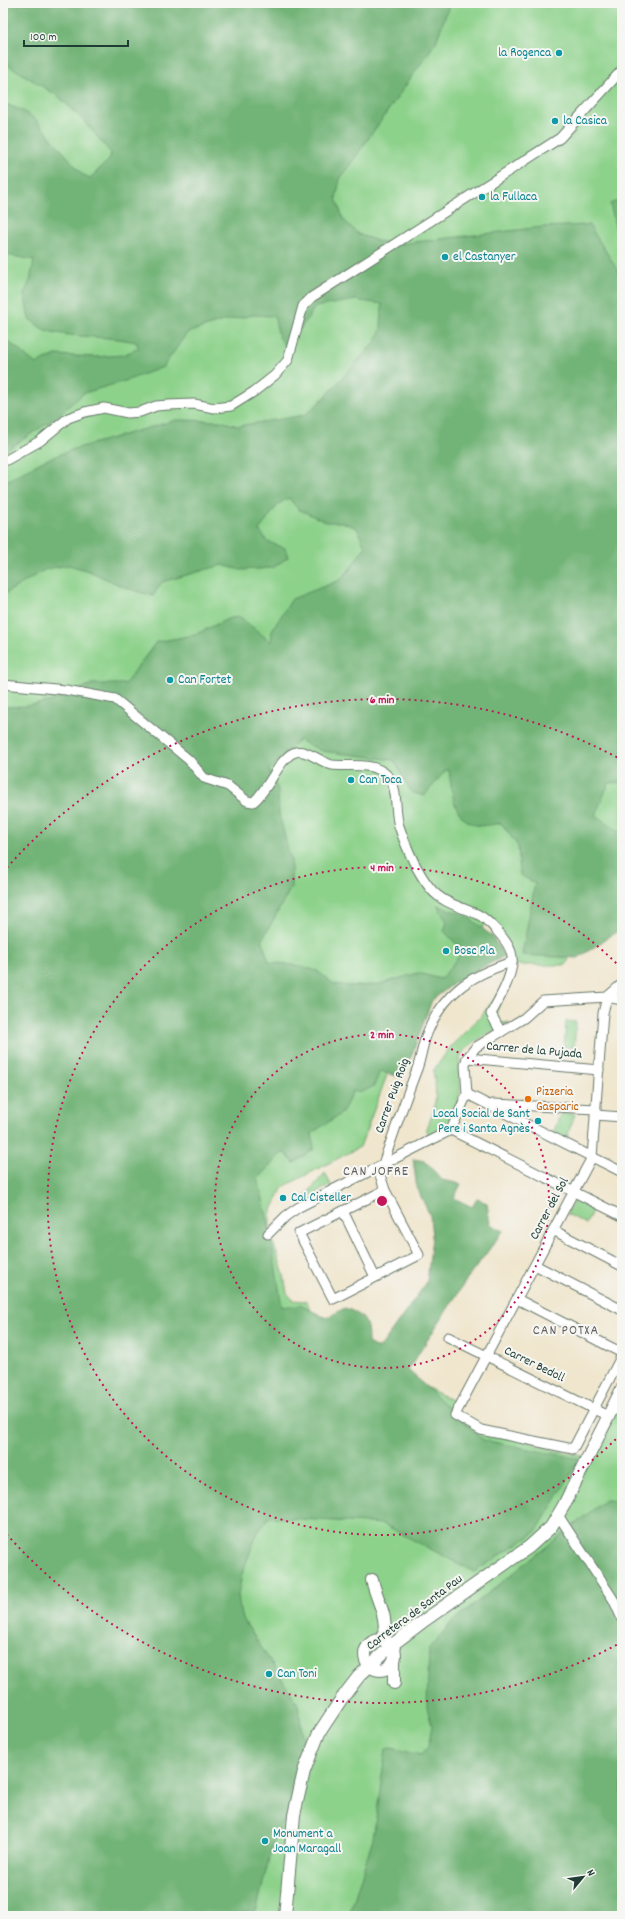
<svg xmlns="http://www.w3.org/2000/svg" width="625" height="1919" viewBox="0 0 625 1919" font-family="Dekko,sans-serif">
  <style>
    .green { fill: #8dd28b; stroke: #568860 }
    .forest { fill: #72b477; stroke: #487856 }
    .lines { fill: none; stroke-linecap: round; stroke-linejoin: round }
    .minor-casing { stroke: #68786a; stroke-width: 11 }
    .major-casing { stroke: #68786a; stroke-width: 14 }
    .minor { stroke: #fff; stroke-width: 9 }
    .major { stroke: #fff; stroke-width: 12 }
    .ring { fill: none; stroke: #c2185b; stroke-width: 2; stroke-dasharray: 2 4 }
    .culture-dot { fill: #0f9aa8; stroke: #f6f6f2; stroke-width: 1.5 }
    .food-dot { fill: #e8710a; stroke: #f6f6f2; stroke-width: 1.5 }
    .labels { text-anchor: middle; dominant-baseline: central; stroke-width: 4; stroke-linejoin: round; paint-order: stroke }
    .culture-label { font-size: 13px; fill: #0d838f; stroke: #f6f6f2; text-anchor: start }
    .street-label { font-size: 13px; fill: #1f3d34; stroke: #f6f6f2 }
    .food-label { font-size: 13px; fill: #c56008; stroke: #f6f6f2; text-anchor: start }
    .neighbourhood-label { font-size: 14px; letter-spacing: 1px; fill: #626061; stroke: #f6f6f2 }
    .centre { fill: #c2185b; stroke: #f6f6f2; stroke-width: 2 }
    .ring-label { font-size: 12px; text-anchor: middle; font-weight: bold; fill: #c2185b; stroke: #f6f6f2; stroke-width: 4; stroke-linejoin: round; paint-order: stroke }
  </style>
  <rect width="100%" height="100%" fill="#f6f6f2"/>
  <filter id="ink" filterUnits="userSpaceOnUse"><feTurbulence type="fractalNoise" baseFrequency=".025" numOctaves="2"/><feDisplacementMap in="SourceGraphic" scale="8" xChannelSelector="R" yChannelSelector="G"/><feConvolveMatrix kernelMatrix="1 2 1 2 8 2 1 2 1" color-interpolation-filters="sRGB"/></filter>
  <filter id="wash" filterUnits="userSpaceOnUse"><feTurbulence type="fractalNoise" baseFrequency=".012" numOctaves="4" result="noise"/><feDisplacementMap in="SourceGraphic" scale="16" xChannelSelector="R" yChannelSelector="G"/><feGaussianBlur stdDeviation="0.9" result="paint"/><feColorMatrix in="noise" values="0 0 0 0 0 0 0 0 0 0 0 0 0 0 0 0 0 1.4 0 .05"/><feComposite in="paint" operator="in"/></filter>
  <g filter="url(#wash)">
    <rect width="100%" height="100%" fill="#f0e6ce"/>
    <g class="green">
      <path d="M 3,3 L 622,3 L 622,929 L 589,917 L 566,965 L 515,965 L 496,1013 L 500,1021 L 503,1023 L 510,1022 C 498,1028 468,1043 462,1054 C 458,1062 460,1070 460,1078 C 462,1106 453,1122 429,1136 L 426,1131 C 436,1106 438,1097 433,1071 L 452,1045 L 481,1016 L 502,989 L 510,955 L 486,922 L 395,1054 L 360,1147 L 283,1187 L 270,1214 L 270,1233 L 284,1275 L 287,1293 L 293,1300 L 306,1301 L 323,1334 L 459,1404 L 451,1417 L 550,1449 L 588,1457 L 622,1389 L 622,1916 L 3,1916 Z"/>
      <polygon points="566,1021 576,1022 574,1047 564,1047"/>
      <polygon points="561,1113 575,1114 566,1140 553,1133"/>
      <polygon points="325,1173 331,1185 301,1201"/>
      <polygon points="575,1199 593,1209 586,1224 567,1214"/>
    </g>
    <g class="forest">
      <path d="M 3,3 L 450,3 L 436,42 L 340,179 L 336,198 L 343,219 L 358,234 L 377,241 L 398,244 L 543,227 L 589,225 L 622,277 L 622,782 L 609,783 L 595,815 L 622,834 L 622,928 L 578,958 L 522,955 L 535,883 L 520,875 L 518,846 L 501,823 C 494,824 483,827 476,825 C 452,818 452,791 449,770 L 446,770 L 424,796 L 411,792 L 394,760 L 322,751 L 299,740 L 269,770 L 278,790 L 279,814 L 291,861 L 291,888 L 262,940 L 269,962 L 301,966 L 317,971 L 334,984 L 350,986 L 376,985 L 418,973 L 441,979 L 463,951 L 444,931 L 447,922 L 437,905 L 467,916 L 492,936 L 504,956 L 457,981 L 432,1000 L 403,1078 L 380,1071 L 374,1086 L 362,1092 L 353,1091 L 342,1113 L 312,1133 L 314,1149 L 294,1163 L 285,1153 L 282,1153 L 258,1178 L 269,1226 L 282,1307 L 300,1305 L 326,1318 L 345,1308 C 366,1316 368,1322 368,1343 L 379,1349 L 427,1282 L 432,1237 L 430,1215 L 417,1189 L 413,1159 L 425,1161 L 442,1180 L 461,1184 L 454,1198 L 472,1207 L 477,1199 L 487,1203 L 490,1224 L 503,1231 L 467,1279 L 408,1370 L 483,1440 L 580,1459 L 536,1532 L 474,1572 L 383,1524 L 269,1517 L 257,1534 L 242,1574 L 238,1595 L 241,1616 L 298,1704 L 304,1744 L 302,1786 L 273,1842 L 256,1912 L 190,1916 L 3,1916 L 3,707 L 27,706 L 52,701 L 92,684 L 125,684 L 156,642 L 194,635 L 230,618 L 240,617 L 271,642 L 272,630 L 292,599 L 340,580 L 349,570 L 365,547 L 357,528 L 342,522 L 326,522 L 298,509 L 289,498 C 275,503 269,519 259,530 L 268,542 L 285,548 L 288,557 L 273,568 L 241,570 L 222,565 L 162,582 L 153,596 L 126,588 L 89,571 L 69,565 L 46,569 L 3,595 L 3,483 L 43,461 L 74,449 L 176,420 L 220,421 L 238,426 L 305,415 L 326,396 L 375,342 L 381,330 L 382,304 L 355,300 L 315,307 L 287,349 L 279,337 L 274,316 L 253,315 L 219,322 L 187,333 L 163,367 L 128,380 L 84,393 L 55,418 L 4,452 L 3,337 L 36,364 L 56,355 L 95,357 L 123,355 L 139,348 L 136,342 C 106,335 74,339 45,330 C 40,328 34,322 29,319 L 24,294 L 30,281 L 34,260 L 7,255 L 3,257 L 3,103 L 23,111 L 36,120 L 83,175 L 90,178 L 109,160 L 111,153 L 83,120 L 58,96 L 3,62 Z"/>
      <polygon points="622,199 622,222 616,229 610,204"/>
      <polygon points="605,1500 622,1501 622,1916 349,1916 373,1838 386,1749 391,1748 421,1755 428,1747 432,1726 427,1707 429,1648 451,1623"/>
    </g>
  </g>
  <g filter="url(#ink)">
    <g class="lines">
      <defs>
        <g id="minor">
          <polyline points="3,462 40,441 68,418 85,412 104,408 128,413 140,412 156,406 168,405 194,404 214,408 231,406 255,391 275,375 288,360 303,306 312,297 560,138 622,70"/>
          <path d="M 3,684 L 66,690 L 115,699 L 189,760 L 204,778 L 228,786 L 247,801 L 253,802 C 268,791 278,760 293,753 C 305,747 320,762 332,765 C 350,767 374,761 388,776 C 399,790 394,810 399,826 C 406,847 416,870 430,888 C 442,903 461,907 477,914 C 488,919 507,940 511,952 C 517,970 499,999 491,1014 L 501,1032"/>
          <polyline points="622,1000 607,997 603,1013 592,1157 455,1415 481,1430 573,1449 622,1355"/>
          <polyline points="467,1058 599,1070"/>
          <polyline points="467,1094 622,1172"/>
          <polyline points="493,1104 596,1109"/>
          <polyline points="595,1115 622,1117"/>
          <polyline points="451,1130 622,1216"/>
          <path d="M 385,1190 L 299,1233 L 333,1299 L 419,1255 L 385,1190 L 380,1175 L 383,1164 C 394,1132 405,1100 417,1069 C 421,1058 422,1047 426,1036 C 442,994 470,975 512,962"/>
          <polyline points="343,1211 375,1277"/>
          <polyline points="553,1230 622,1266"/>
          <polyline points="268,1234 286,1216 299,1207 451,1130 467,1094 465,1065 467,1058 476,1047 524,1018 543,1001 607,997 622,984"/>
          <polyline points="535,1265 622,1310"/>
          <polyline points="517,1299 622,1353"/>
          <polyline points="448,1337 608,1416"/>
          <polyline points="558,1515 613,1599 622,1619"/>
        </g>
        <g id="major">
          <path d="M 372,1580 C 376,1598 391,1622 382,1640"/>
          <circle cx="380" cy="1655" r="15"/>
          <polyline points="394,1662 394,1683"/>
          <polyline points="285,1916 294,1815 304,1771 319,1733 342,1698 359,1676 392,1645 425,1620 529,1547 551,1527 564,1505 622,1389"/>
        </g>
      </defs>
      <use href="#minor" class="minor-casing"/>
      <use href="#major" class="major-casing"/>
      <use href="#minor" class="minor"/>
      <use href="#major" class="major"/>
    </g>
  </g>
  <g class="ring">
    <circle cx="382" cy="1201" r="167"/>
    <path d="M620 1435A334 334 0 1 1 620 967"/>
    <path d="M622 1642A502 502 0 0 1 3 1530M3 872A502 502 0 0 1 622 760"/>
  </g>
  <g class="culture-dot">
    <circle cx="559" cy="53" r="4"/>
    <circle cx="555" cy="121" r="4"/>
    <circle cx="482" cy="197" r="4"/>
    <circle cx="445" cy="257" r="4"/>
    <circle cx="170" cy="680" r="4"/>
    <circle cx="351" cy="780" r="4"/>
    <circle cx="446" cy="951" r="4"/>
    <circle cx="538" cy="1121" r="4"/>
    <circle cx="283" cy="1198" r="4"/>
    <circle cx="269" cy="1674" r="4"/>
    <circle cx="265" cy="1841" r="4"/>
  </g>
  <circle class="food-dot" cx="528" cy="1099" r="4"/>
  <g class="labels">
    <g class="culture-label">
      <text x="551" y="53" text-anchor="end">la Rogenca</text>
      <text x="563" y="121">la Casica</text>
      <text x="490" y="197">la Fullaca</text>
      <text x="453" y="257">el Castanyer</text>
      <text x="178" y="680">Can Fortet</text>
      <text x="359" y="780">Can Toca</text>
      <text x="454" y="951">Bosc Pla</text>
      <text x="530" y="1114" text-anchor="end">Local Social de Sant<tspan x="530" dy="15">Pere i Santa Agnès</tspan></text>
      <text x="291" y="1198">Cal Cisteller</text>
      <text x="277" y="1674">Can Toni</text>
      <text x="273" y="1834">Monument a<tspan x="273" dy="15">Joan Maragall</tspan></text>
    </g>
    <g class="street-label">
      <text transform="translate(534 1051) rotate(5)">Carrer de la Pujada</text>
      <text transform="translate(393 1096) rotate(-70)">Carrer Puig Roig</text>
      <text transform="translate(550 1209) rotate(-62)">Carrer del Sol</text>
      <text transform="translate(534 1365) rotate(26)">Carrer Bedoll</text>
      <text transform="translate(415 1613) rotate(-37)">Carretera de Santa Pau</text>
    </g>
    <g class="food-label">
      <text x="536" y="1092">Pizzeria<tspan x="536" dy="15">Gasparic</tspan></text>
    </g>
    <g class="neighbourhood-label">
      <text x="376" y="1172">CAN JOFRE</text>
      <text x="566" y="1331">CAN POTXA</text>
    </g>
  </g>
  <circle cx="382" cy="1201" r="6" class="centre"/>
  <g class="ring-label">
    <text x="382" y="703">6 min</text>
    <text x="382" y="871">4 min</text>
    <text x="382" y="1038">2 min</text>
  </g>
  <rect width="625" height="1919" fill="none" stroke="#f6f6f2" stroke-width="16"/>
  <g transform="translate(583 1877) rotate(61)" stroke="#f6f6f2" stroke-width="3" paint-order="stroke">
  <path d="M0-3L7 15L0 10L-7 15Z" fill="#1f3d34"/>
  <text y="-6" font-size="11" font-weight="bold" text-anchor="middle" fill="#1f3d34">N</text>
  </g>
  <path d="M24 40v6h104v-6" fill="none" stroke="#1f3d34" stroke-width="2"/>
  <text x="30" y="40" font-size="12" fill="#1f3d34" stroke="#f6f6f2" stroke-width="3" paint-order="stroke">100 m</text>
</svg>
